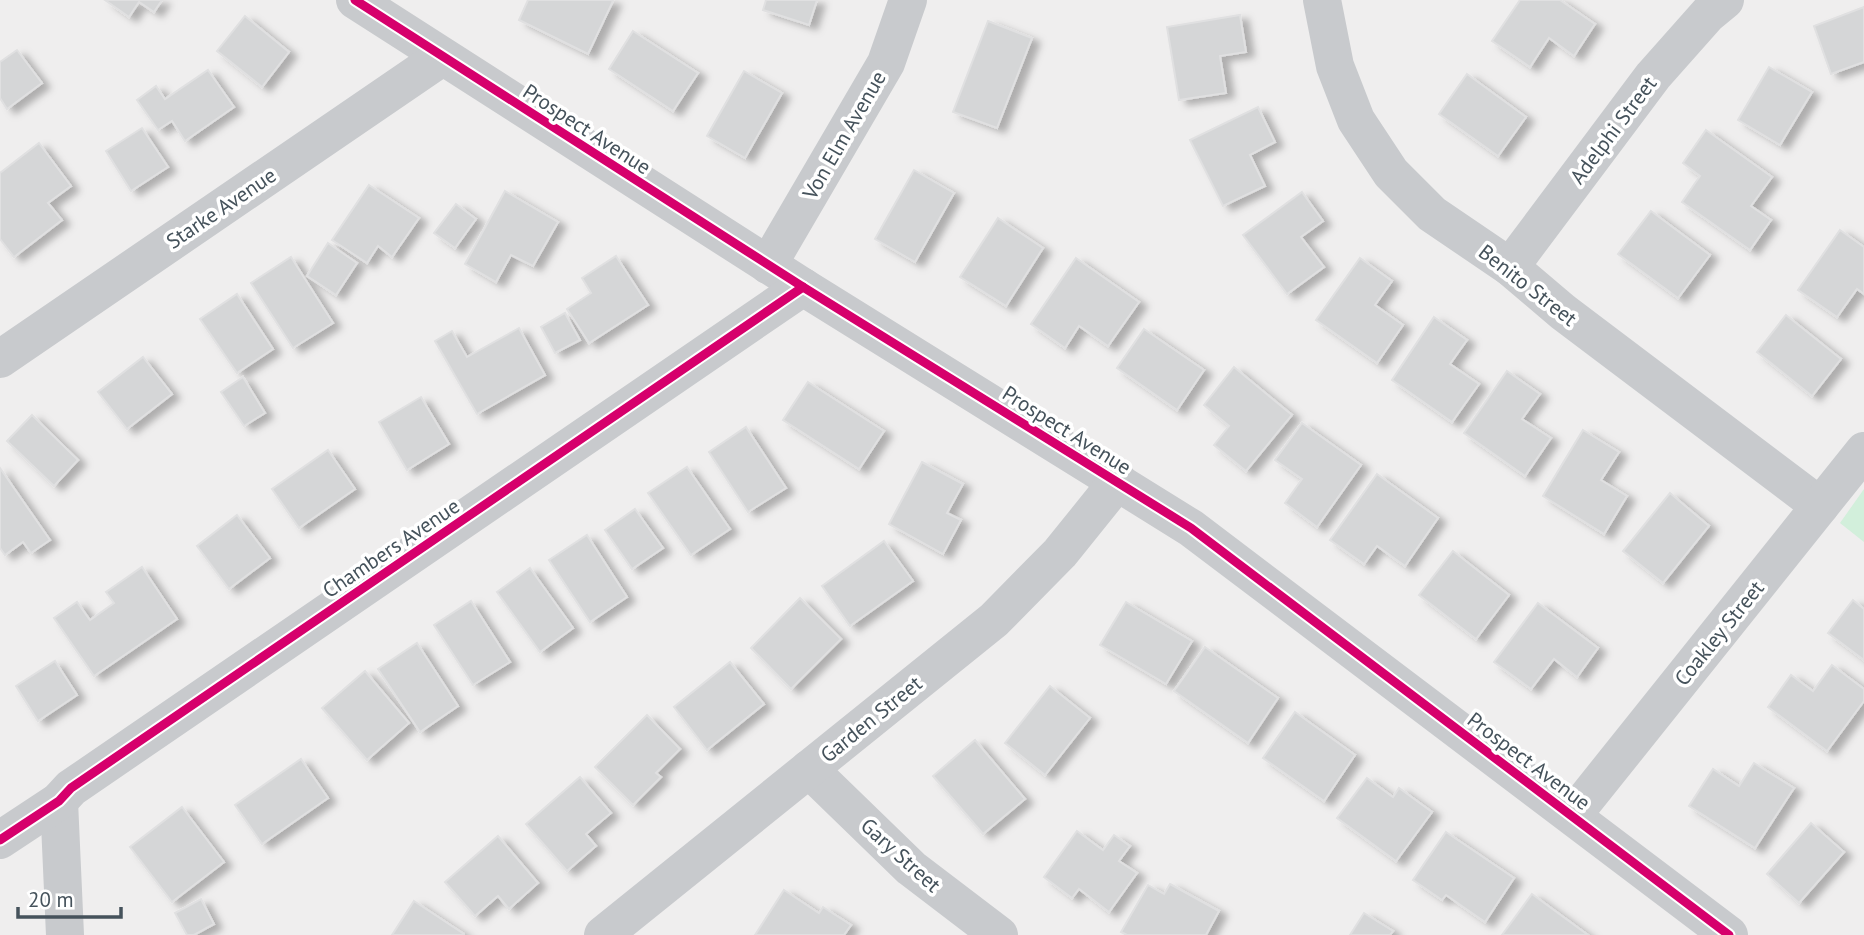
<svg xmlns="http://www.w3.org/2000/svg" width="1864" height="935" viewBox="0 0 1864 935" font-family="'PT Sans',sans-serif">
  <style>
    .green { fill: #d2efdb }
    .building { fill: #d5d6d7; stroke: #e0e0e1; stroke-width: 2; filter: url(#shadow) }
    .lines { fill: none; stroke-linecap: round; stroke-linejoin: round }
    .minor { stroke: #c8cacd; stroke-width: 38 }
    .cycleway-casing { stroke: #fff; stroke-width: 13 }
    .cycleway { stroke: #d6006c; stroke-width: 9 }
    .labels { text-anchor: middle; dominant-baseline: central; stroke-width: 7; stroke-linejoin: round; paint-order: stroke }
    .street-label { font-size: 21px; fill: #45525b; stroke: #fff }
  </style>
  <defs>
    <filter id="shadow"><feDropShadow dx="8" dy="4.5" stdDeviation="3.5" flood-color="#0004"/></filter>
  </defs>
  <rect width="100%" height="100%" fill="#efeeee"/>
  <polygon class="green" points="1864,489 1864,542 1840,523"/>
  <g class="building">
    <polygon points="105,0 162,0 154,12 139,2 129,17"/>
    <polygon points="528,0 611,0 613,1 588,54 519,20"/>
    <polygon points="766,0 817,0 809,25 763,10"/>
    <polygon points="1520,0 1560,0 1595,24 1574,56 1549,38 1530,67 1492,41"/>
    <polygon points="1864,7 1864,62 1831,74 1814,26"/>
    <polygon points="1240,15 1246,52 1220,56 1226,93 1179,100 1167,27"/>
    <polygon points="245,16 289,52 262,87 217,51"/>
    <polygon points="988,21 1032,38 997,128 953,112"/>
    <polygon points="633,31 698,73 673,111 609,69"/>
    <polygon points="17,50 42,83 7,109 0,98 0,62"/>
    <polygon points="1769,67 1812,92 1780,145 1738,120"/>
    <polygon points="208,70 234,107 185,141 172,121 158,130 137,100 156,86 165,99"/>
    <polygon points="744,71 782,93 745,158 707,136"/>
    <polygon points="1467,74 1526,117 1498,156 1439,114"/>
    <polygon points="1258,107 1275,142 1250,155 1265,186 1223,206 1190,140"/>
    <polygon points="142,128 168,167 131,191 106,151"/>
    <polygon points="1706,130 1772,177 1751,206 1771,220 1750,250 1682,202 1700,176 1683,163"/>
    <polygon points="39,143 71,186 48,203 62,220 14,257 0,239 0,173"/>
    <polygon points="914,170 954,193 915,262 875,239"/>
    <polygon points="369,185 419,218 392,257 378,246 367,263 332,240"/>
    <polygon points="505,191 558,222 533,266 511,255 496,282 465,264"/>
    <polygon points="1302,192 1323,221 1301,237 1324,267 1287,294 1243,235"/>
    <polygon points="456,204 476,219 455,248 434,233"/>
    <polygon points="1651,211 1710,255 1678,298 1618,254"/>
    <polygon points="998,218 1043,248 1006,306 960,277"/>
    <polygon points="1840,230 1864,247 1864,294 1857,289 1837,317 1798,290"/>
    <polygon points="328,243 357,263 336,295 307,276"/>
    <polygon points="616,256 648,305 589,343 567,309 591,293 582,278"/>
    <polygon points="291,257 333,323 293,348 251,283"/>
    <polygon points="1076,258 1139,302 1108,346 1079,326 1065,348 1031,324"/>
    <polygon points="1360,258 1392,281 1375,305 1403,325 1377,363 1316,320"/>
    <polygon points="237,294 273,349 237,373 200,319"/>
    <polygon points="565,313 580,340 555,353 541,327"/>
    <polygon points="1786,315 1841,359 1812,396 1757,352"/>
    <polygon points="1434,317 1467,340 1450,364 1479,384 1452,422 1392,380"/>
    <polygon points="519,328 545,375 477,414 435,341 452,331 467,357"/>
    <polygon points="1144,329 1204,370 1177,410 1117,368"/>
    <polygon points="143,357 172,394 127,429 98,392"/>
    <polygon points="1234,367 1292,415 1246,471 1214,445 1229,426 1204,405"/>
    <polygon points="1507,371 1540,394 1522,419 1551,438 1525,476 1464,433"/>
    <polygon points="243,377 265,413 244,426 221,392"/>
    <polygon points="808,382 884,431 859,469 783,420"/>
    <polygon points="421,397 449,444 407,470 379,422"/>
    <polygon points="32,415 78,460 54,486 7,441"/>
    <polygon points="1302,423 1361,465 1317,527 1285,503 1302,479 1275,460"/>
    <polygon points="746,427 786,488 748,512 709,452"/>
    <polygon points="1583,430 1619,452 1601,480 1627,496 1604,534 1543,496"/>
    <polygon points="328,450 355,489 299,528 272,489"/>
    <polygon points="922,462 963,484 947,513 961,520 943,554 889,524"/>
    <polygon points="687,467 730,529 691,555 648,493"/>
    <polygon points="0,468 50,540 31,553 23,542 5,555 0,548"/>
    <polygon points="1377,474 1438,518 1405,566 1377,546 1364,564 1330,540"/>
    <polygon points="1670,493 1709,526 1663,583 1623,551"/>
    <polygon points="635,509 663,548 632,569 605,530"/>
    <polygon points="237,515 270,558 229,589 197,546"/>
    <polygon points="587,535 627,597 590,622 549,560"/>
    <polygon points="884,541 913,581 850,626 822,586"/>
    <polygon points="1453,551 1509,595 1476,639 1419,595"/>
    <polygon points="142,567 177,619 94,676 54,618 77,602 90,620 114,603 106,592"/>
    <polygon points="530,568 573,628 540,652 497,592"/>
    <polygon points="800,598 841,639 791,689 751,648"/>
    <polygon points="1853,600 1864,609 1864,660 1828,633"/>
    <polygon points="471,601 510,662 473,685 434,625"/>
    <polygon points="1126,602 1192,641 1166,684 1100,645"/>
    <polygon points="1538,603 1598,648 1577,677 1554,659 1531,689 1494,662"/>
    <polygon points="417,643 458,706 420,732 378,669"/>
    <polygon points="1205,647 1278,698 1248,743 1174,691"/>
    <polygon points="55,661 77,695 38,721 16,686"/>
    <polygon points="730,662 764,704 707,750 674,707"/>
    <polygon points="1832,665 1864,689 1864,701 1827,751 1768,707 1791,675 1813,691"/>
    <polygon points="365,671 409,723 367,760 322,708"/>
    <polygon points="1050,686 1090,718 1045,775 1005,743"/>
    <polygon points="1295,712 1355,755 1324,801 1263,758"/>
    <polygon points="647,715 680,749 656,773 661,777 633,805 595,767"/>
    <polygon points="975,740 1025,799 983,834 933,776"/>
    <polygon points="301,759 328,798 262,844 235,805"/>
    <polygon points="1754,763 1794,788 1755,848 1689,806 1713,769 1739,786"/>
    <polygon points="580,777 611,813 586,834 596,846 567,871 526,824"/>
    <polygon points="1367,778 1393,797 1399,788 1432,812 1396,861 1337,818"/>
    <polygon points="182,807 224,862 172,902 130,847"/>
    <polygon points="1811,823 1844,852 1799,903 1767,874"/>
    <polygon points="1077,831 1103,850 1114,835 1130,846 1119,861 1137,873 1109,912 1079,889 1072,898 1044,877"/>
    <polygon points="1446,832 1514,878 1485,922 1446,895 1442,900 1413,880"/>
    <polygon points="498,836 538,883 509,909 498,896 475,916 445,882"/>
    <polygon points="1170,884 1219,911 1206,935 1127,935 1121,932 1148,885 1164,894"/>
    <polygon points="784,890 819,913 823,907 851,925 844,935 755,935"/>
    <polygon points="1532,894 1588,935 1502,935"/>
    <polygon points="201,899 214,924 194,935 187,935 175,913"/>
    <polygon points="414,901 464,934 464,935 392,935"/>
    <polygon points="1364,913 1393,931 1390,935 1350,935"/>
  </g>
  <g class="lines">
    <g class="minor">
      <polyline points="355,0 803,287 1191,528 1729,935"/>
      <polyline points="1322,0 1335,66 1356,120 1391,173 1432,214 1510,267 1563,312 1820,506"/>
      <polyline points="768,265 886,63 908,0"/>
      <polyline points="1510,267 1653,76 1708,14 1725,0"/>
      <polyline points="0,359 442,57"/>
      <polyline points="809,769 911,868 999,935"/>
      <polyline points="59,801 65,935"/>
      <polyline points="1573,815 1864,451"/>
      <polyline points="0,840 59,801 71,788 803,287"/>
      <polyline points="603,935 994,620 1060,553 1118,481"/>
    </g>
    <defs>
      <g id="cycleway">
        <polyline points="355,0 803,287 1191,528 1729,935"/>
        <polyline points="0,840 59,801 71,788 803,287"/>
      </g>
    </defs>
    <use href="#cycleway" class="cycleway-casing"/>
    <use href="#cycleway" class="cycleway"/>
  </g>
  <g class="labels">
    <g class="street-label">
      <text transform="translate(587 129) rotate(33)">Prospect Avenue</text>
      <text transform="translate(1613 130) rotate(-53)">Adelphi Street</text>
      <text transform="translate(844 135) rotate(-60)">Von Elm Avenue</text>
      <text transform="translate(221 208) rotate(-34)">Starke Avenue</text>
      <text transform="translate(1528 285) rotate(38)">Benito Street</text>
      <text transform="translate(1067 430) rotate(32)">Prospect Avenue</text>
      <text transform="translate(391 548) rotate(-34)">Chambers Avenue</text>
      <text transform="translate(1719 633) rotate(-51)">Coakley Street</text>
      <text transform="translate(871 719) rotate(-39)">Garden Street</text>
      <text transform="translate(1529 761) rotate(37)">Prospect Avenue</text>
      <text transform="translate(901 855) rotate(42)">Gary Street</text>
    </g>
  </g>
  <path d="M18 907v10h103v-10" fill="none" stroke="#45525b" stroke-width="3.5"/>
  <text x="28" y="907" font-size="21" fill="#45525b" stroke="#ffffff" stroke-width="5" paint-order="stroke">20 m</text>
</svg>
